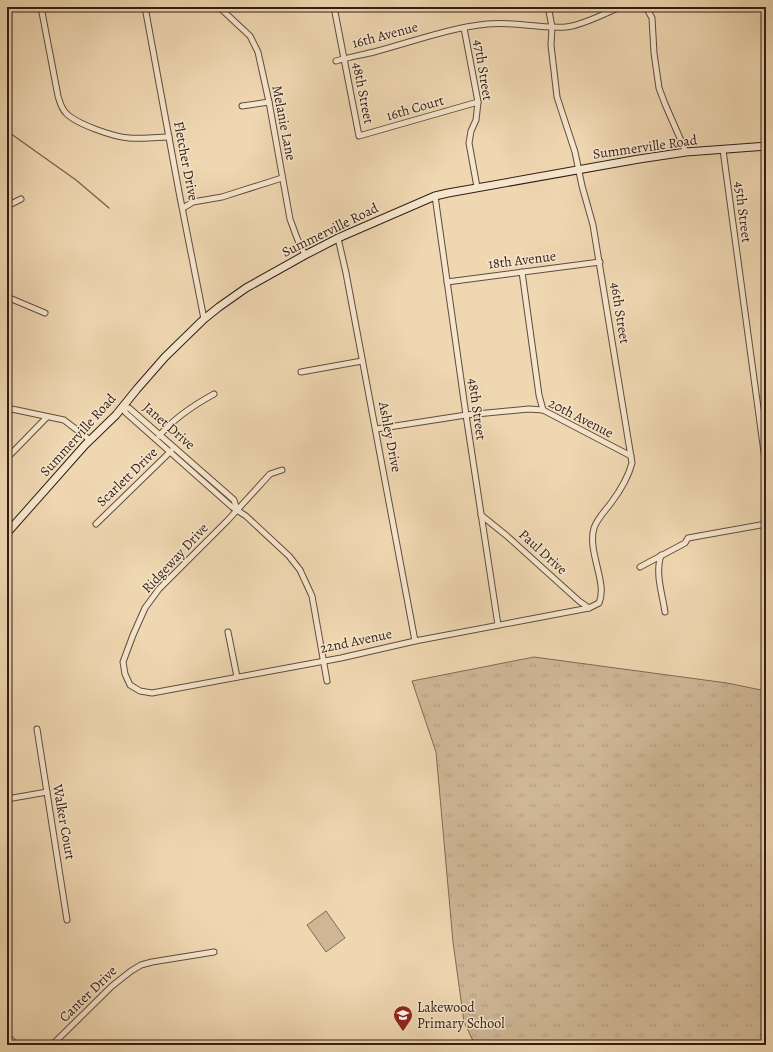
<svg xmlns="http://www.w3.org/2000/svg" width="773" height="1052" viewBox="0 0 773 1052" font-family="Alegreya,serif">
  <style>
    .grass { fill: url(#grass-tufts); stroke: #806a56 }
    .pitch { fill: #cfb796; stroke: #806a56 }
    .lines { fill: none; stroke-linecap: round; stroke-linejoin: round }
    .stream { stroke: #7d6753; stroke-width: 1.5 }
    .minor-casing { stroke: #614c3c; stroke-width: 7 }
    .secondary-casing { stroke: #321d15; stroke-width: 9 }
    .minor { stroke: #f5e5cc; stroke-width: 5 }
    .secondary { stroke: #f5e5cc; stroke-width: 7 }
    .labels { text-anchor: middle; dominant-baseline: central; stroke-width: 3; stroke-linejoin: round; paint-order: stroke }
    .street-label { font-size: 14px; fill: #321d15; stroke: #f5e5cc }
    .poi-label { font-size: 14px; fill: #321d15; stroke: #f5e5cc; text-anchor: start }
  </style>
  <defs>
    <pattern id="grass-tufts" width="24" height="20" patternUnits="userSpaceOnUse"><rect width="24" height="20" fill="#cfb796"/><path d="M3 7l-1-3M5 7V3M7 7l1-3M15 17l-1-3M17 17v-4M19 17l1-3" fill="none" stroke="#b29d80"/></pattern>
  </defs>
  <rect width="100%" height="100%" fill="#efd7b1"/>
  <filter id="stains"><feTurbulence type="fractalNoise" baseFrequency=".005" numOctaves="4"/><feColorMatrix values="0 0 0 0 .2 0 0 0 0 .09 0 0 0 0 .02 0 0 0 .5 -.17"/></filter>
  <radialGradient id="worn" r=".72"><stop offset=".6" stop-color="#630" stop-opacity="0"/><stop offset="1" stop-color="#630" stop-opacity=".3"/></radialGradient>
  <polygon class="grass" points="534,657 727,683 766,691 766,1045 475,1045 464,1022 453,942 436,752 412,681"/>
  <polygon class="pitch" points="326,911 345,938 326,952 307,925"/>
  <g class="lines">
    <polyline class="stream" points="7,131 76,180 109,208"/>
    <defs>
      <g id="minor">
        <path d="M 41,7 L 58,96 C 60,102 61,108 66,113 C 76,124 114,137 129,138 C 142,139 156,137 169,137"/>
        <polyline points="145,7 179,192 204,319"/>
        <polyline points="219,7 250,36 258,52 269,102 290,219 297,238 305,255"/>
        <polyline points="334,7 359,136 478,102"/>
        <polyline points="646,7 652,18 654,53 659,88 665,104 686,152"/>
        <polyline points="464,28 478,102 476,120 471,131 469,143 477,187"/>
        <path d="M 336,61 C 349,57 362,55 374,52 C 412,42 448,28 487,24 C 513,21 539,29 566,27 C 581,26 606,13 620,7"/>
        <polyline points="242,106 269,102"/>
        <polyline points="723,150 766,467"/>
        <polyline points="435,196 466,415 498,625"/>
        <polyline points="7,206 21,199"/>
        <polyline points="183,208 193,202 222,197 282,178"/>
        <polyline points="338,238 346,273 415,641"/>
        <polyline points="522,272 539,395 543,410"/>
        <polyline points="447,282 600,262"/>
        <polyline points="7,297 45,313"/>
        <polyline points="301,372 362,361"/>
        <polyline points="122,407 126,413 232,507 246,516 289,556 300,570 312,596 327,681"/>
        <polyline points="122,407 129,408 234,500 237,510"/>
        <polyline points="7,408 64,420 90,440"/>
        <polyline points="376,429 466,415 529,409 543,410 631,456"/>
        <path d="M 159,436 C 174,418 194,405 214,394"/>
        <polyline points="7,458 47,417"/>
        <path d="M 282,470 L 270,474 L 228,520 L 159,589 L 145,608 L 133,635 L 123,662 L 125,674 L 130,685 L 140,691 L 152,693 L 341,658 L 415,641 L 589,608 L 599,603 C 608,583 587,552 594,528 C 597,519 605,511 611,503 C 620,491 628,478 632,463 L 593,225 L 582,186 L 575,152 L 557,97 L 551,45 L 552,27 L 549,11 L 547,7"/>
        <polyline points="481,515 507,536 579,601 589,608"/>
        <polyline points="96,524 171,451"/>
        <path d="M 661,555 C 655,574 662,592 665,612"/>
        <polyline points="640,567 685,543 688,538 766,524"/>
        <polyline points="228,632 237,677"/>
        <polyline points="37,729 67,920"/>
        <polyline points="7,799 47,792"/>
        <polyline points="7,1035 16,1045"/>
        <polyline points="52,1045 112,986 131,971 141,965 152,962 214,952"/>
      </g>
      <polyline id="secondary" points="7,533 85,445 116,415 137,389 165,357 204,319 219,307 246,288 305,255 338,238 435,196 448,193 639,159 686,152 766,146"/>
    </defs>
    <use href="#minor" class="minor-casing"/>
    <use href="#secondary" class="secondary-casing"/>
    <use href="#minor" class="minor"/>
    <use href="#secondary" class="secondary"/>
  </g>
  <defs>
    <symbol id="school-pin" viewBox="-11 -11 22 30"><path d="M0 17L-7.5 6A9.5 9.5 0 1 1 7.5 6Z" fill="#8f2418" stroke="#f5e5cc"/><path d="M0-5L7-2L0 1L-7-2ZM-4 1L0 2.5L4 1V4Q0 6-4 4Z" fill="#fff"/></symbol>
  </defs>
  <g fill-rule="evenodd">
    <use href="#school-pin" x="392" y="1004" width="22" height="30"/>
  </g>
  <g class="labels">
    <g class="street-label">
      <text transform="translate(385 35) rotate(-15)">16th Avenue</text>
      <text transform="translate(483 70) rotate(81)">47th Street</text>
      <text transform="translate(363 93) rotate(79)">48th Street</text>
      <text transform="translate(415 108) rotate(-16)">16th Court</text>
      <text transform="translate(284 123) rotate(79)">Melanie Lane</text>
      <text transform="translate(645 147) rotate(-8)">Summerville Road</text>
      <text transform="translate(186 161) rotate(79)">Fletcher Drive</text>
      <text transform="translate(743 212) rotate(83)">45th Street</text>
      <text transform="translate(330 230) rotate(-26)">Summerville Road</text>
      <text transform="translate(522 260) rotate(-7)">18th Avenue</text>
      <text transform="translate(620 313) rotate(81)">46th Street</text>
      <text transform="translate(477 409) rotate(82)">48th Street</text>
      <text transform="translate(581 418) rotate(27)">20th Avenue</text>
      <text transform="translate(169 426) rotate(41)">Janet Drive</text>
      <text transform="translate(78 435) rotate(-48)">Summerville Road</text>
      <text transform="translate(390 437) rotate(79)">Ashley Drive</text>
      <text transform="translate(127 477) rotate(-44)">Scarlett Drive</text>
      <text transform="translate(543 552) rotate(42)">Paul Drive</text>
      <text transform="translate(175 558) rotate(-47)">Ridgeway Drive</text>
      <text transform="translate(356 641) rotate(-12)">22nd Avenue</text>
      <text transform="translate(64 822) rotate(80)">Walker Court</text>
      <text transform="translate(88 994) rotate(-44)">Canter Drive</text>
    </g>
    <g class="poi-label">
      <text x="417" y="1007">Lakewood<tspan x="417" dy="16">Primary School</tspan></text>
    </g>
  </g>
  <rect width="773" height="1052" fill="none" stroke="#efd7b1" stroke-width="24"/>
  <rect x="8" y="8" width="757" height="1036" fill="none" stroke="#321d15" stroke-width="2"/>
  <rect x="12" y="12" width="749" height="1028" fill="none" stroke="#321d15"/>
  <rect width="100%" height="100%" filter="url(#stains)"/>
  <rect width="100%" height="100%" fill="url(#worn)"/>
</svg>
